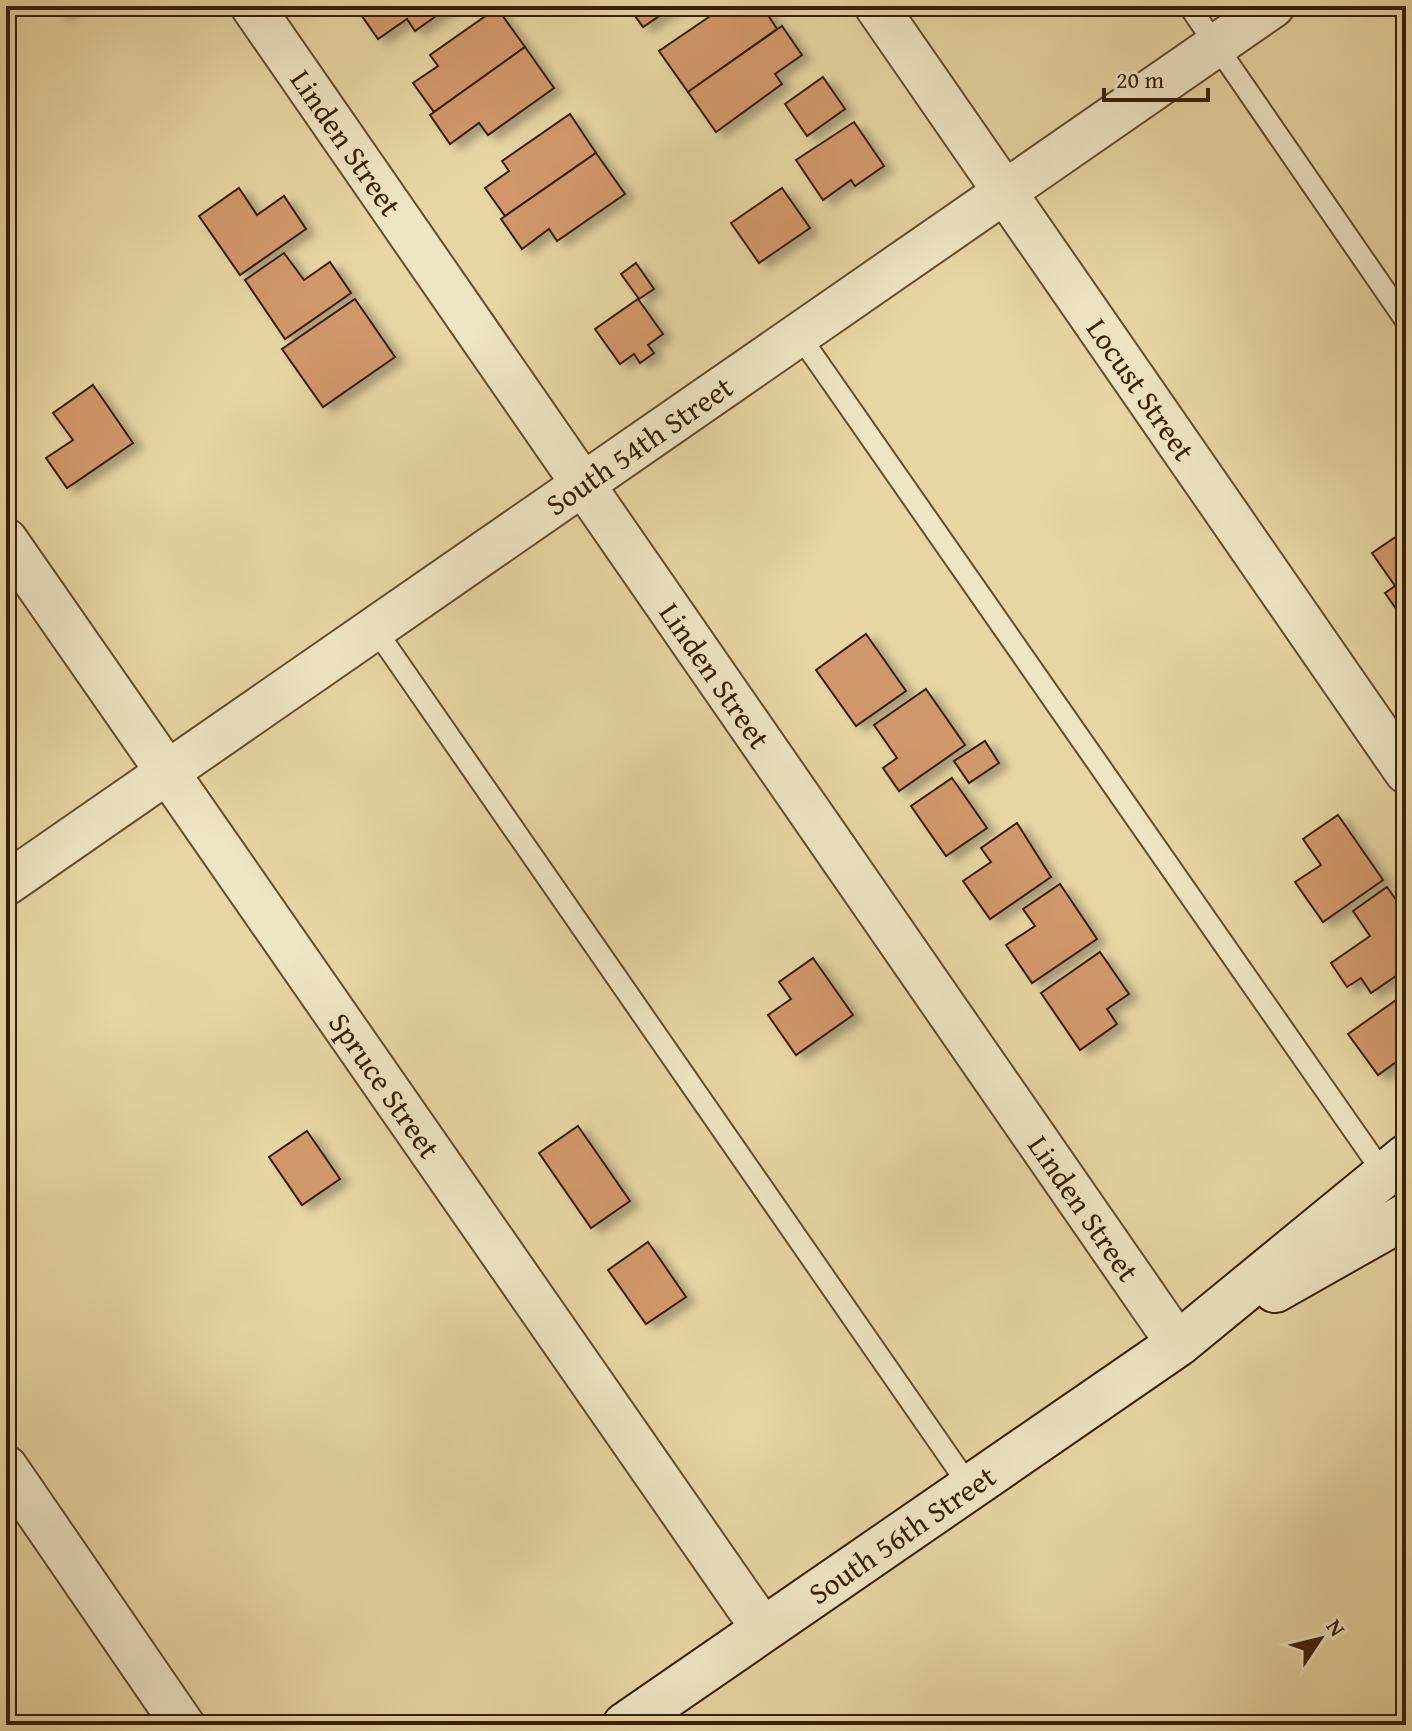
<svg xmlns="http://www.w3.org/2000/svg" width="1412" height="1731" viewBox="0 0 1412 1731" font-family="'Gentium Book Plus',serif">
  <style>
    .building { fill: #d1976c; stroke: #381e07; stroke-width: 2; filter: url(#shadow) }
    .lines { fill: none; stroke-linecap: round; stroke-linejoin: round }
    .service-casing { stroke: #644c2e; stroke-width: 24 }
    .minor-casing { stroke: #644c2e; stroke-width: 46 }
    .secondary-casing { stroke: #381e07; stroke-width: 48 }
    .service { stroke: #efe4c3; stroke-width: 20 }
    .minor { stroke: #efe4c3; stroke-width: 42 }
    .secondary { stroke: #efe4c3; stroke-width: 44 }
    .labels { text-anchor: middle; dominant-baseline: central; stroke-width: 7; stroke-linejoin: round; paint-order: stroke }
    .street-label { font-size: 30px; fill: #381e07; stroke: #efe4c3 }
  </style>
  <defs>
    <filter id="shadow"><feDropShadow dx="9" dy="5" stdDeviation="4" flood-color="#0004"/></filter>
  </defs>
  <rect width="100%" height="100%" fill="#e7d5a3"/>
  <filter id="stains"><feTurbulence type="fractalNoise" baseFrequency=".0025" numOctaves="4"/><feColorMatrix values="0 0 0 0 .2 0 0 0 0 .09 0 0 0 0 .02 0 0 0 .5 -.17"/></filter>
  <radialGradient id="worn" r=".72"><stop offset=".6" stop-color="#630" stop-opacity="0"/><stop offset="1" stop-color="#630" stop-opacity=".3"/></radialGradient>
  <g class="building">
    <polygon points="55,6 74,6 61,15"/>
    <polygon points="362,6 450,6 415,31 407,19 378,39 357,9"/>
    <polygon points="628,6 674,6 643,27"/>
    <polygon points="725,6 734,16 749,6 762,6 777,29 688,92 659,51"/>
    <polygon points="497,8 525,47 434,112 413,83 438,66 430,55"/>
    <polygon points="782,26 802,55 775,74 782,84 716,132 688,92"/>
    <polygon points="525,47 554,88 488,135 479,123 450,144 430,115"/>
    <polygon points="823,77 845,109 807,136 785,104"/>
    <polygon points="570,114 596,153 505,216 485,188 509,171 502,161"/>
    <polygon points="854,122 884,166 855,186 851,180 823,200 796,160"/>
    <polygon points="596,153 625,194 557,241 549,229 522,249 501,219"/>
    <polygon points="239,188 257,215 284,196 306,229 240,275 199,216"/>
    <polygon points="782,188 810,228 759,263 731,223"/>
    <polygon points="284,253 304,280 330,262 351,293 285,339 245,280"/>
    <polygon points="636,263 654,289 639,299 621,274"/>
    <polygon points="355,299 395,357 323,407 282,349"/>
    <polygon points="638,299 663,334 648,345 654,353 640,363 634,354 620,364 595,329"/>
    <polygon points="93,385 133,443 67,488 46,458 73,440 53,413"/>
    <polygon points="1406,530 1406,623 1385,593 1395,586 1372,553"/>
    <polygon points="866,634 906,691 856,726 816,670"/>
    <polygon points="926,689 965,745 899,791 883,768 897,758 874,725"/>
    <polygon points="985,741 999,763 969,783 954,761"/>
    <polygon points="952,778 987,828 946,856 911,806"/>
    <polygon points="1338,815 1383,880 1323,922 1295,882 1321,865 1303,839"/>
    <polygon points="1017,823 1051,877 990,919 963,881 991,862 981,848"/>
    <polygon points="1060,884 1097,939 1032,983 1006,945 1035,926 1023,909"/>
    <polygon points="1387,887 1406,914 1406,969 1371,993 1361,978 1347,987 1331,963 1370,936 1353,911"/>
    <polygon points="1100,952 1129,994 1107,1009 1117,1024 1080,1050 1041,993"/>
    <polygon points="813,958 853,1015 796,1055 768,1015 791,999 779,982"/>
    <polygon points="1406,993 1406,1055 1378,1075 1348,1034"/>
    <polygon points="578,1126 630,1201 591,1228 539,1153"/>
    <polygon points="307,1131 340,1179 302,1205 269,1157"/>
    <polygon points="648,1242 686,1297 646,1324 608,1270"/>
  </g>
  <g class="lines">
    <defs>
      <g id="service">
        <polyline points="1189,6 1406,321"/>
        <polyline points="799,335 1384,1174"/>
        <polyline points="375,629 970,1487"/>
      </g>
      <g id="minor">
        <path id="s1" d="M 252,6 L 1178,1344"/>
        <path id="s2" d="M 876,6 L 1406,772"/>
        <path id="s3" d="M 6,540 L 763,1629"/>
        <path id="s4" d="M 6,884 L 1273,6"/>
        <polyline points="6,1467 183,1725"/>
      </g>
      <g id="secondary">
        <polyline points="1275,1290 1406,1216"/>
        <path id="s5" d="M 625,1725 L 1178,1344 L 1406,1157"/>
      </g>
    </defs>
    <use href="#service" class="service-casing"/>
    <use href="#minor" class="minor-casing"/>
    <use href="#secondary" class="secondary-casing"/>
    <use href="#service" class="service"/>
    <use href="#minor" class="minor"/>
    <use href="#secondary" class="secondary"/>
  </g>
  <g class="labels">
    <g class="street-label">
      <text stroke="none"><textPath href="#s1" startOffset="166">Linden Street</textPath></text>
      <text stroke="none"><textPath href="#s2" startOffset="466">Locust Street</textPath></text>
      <text stroke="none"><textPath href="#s4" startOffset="770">South 54th Street</textPath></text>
      <text stroke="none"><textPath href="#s1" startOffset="814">Linden Street</textPath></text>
      <text stroke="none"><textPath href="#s3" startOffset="664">Spruce Street</textPath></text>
      <text stroke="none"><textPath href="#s1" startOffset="1462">Linden Street</textPath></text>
      <text stroke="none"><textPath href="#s5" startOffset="336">South 56th Street</textPath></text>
    </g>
  </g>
  <rect width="1412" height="1731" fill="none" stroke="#e7d5a3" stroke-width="32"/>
  <rect x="8" y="8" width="1396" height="1715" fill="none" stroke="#381e07" stroke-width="4"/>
  <rect x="16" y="16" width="1380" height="1699" fill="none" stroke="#381e07" stroke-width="2"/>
  <g transform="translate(1320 1639) rotate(55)" stroke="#efe4c3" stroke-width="6" paint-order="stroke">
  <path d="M0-6L14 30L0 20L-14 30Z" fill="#381e07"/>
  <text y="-12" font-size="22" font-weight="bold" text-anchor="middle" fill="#381e07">N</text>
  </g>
  <path d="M1104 88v12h104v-12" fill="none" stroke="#381e07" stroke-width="4"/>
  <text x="1116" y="88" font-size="24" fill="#381e07" stroke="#efe4c3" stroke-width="6" paint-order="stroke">20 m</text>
  <rect width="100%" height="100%" filter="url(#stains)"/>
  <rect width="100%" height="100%" fill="url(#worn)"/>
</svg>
